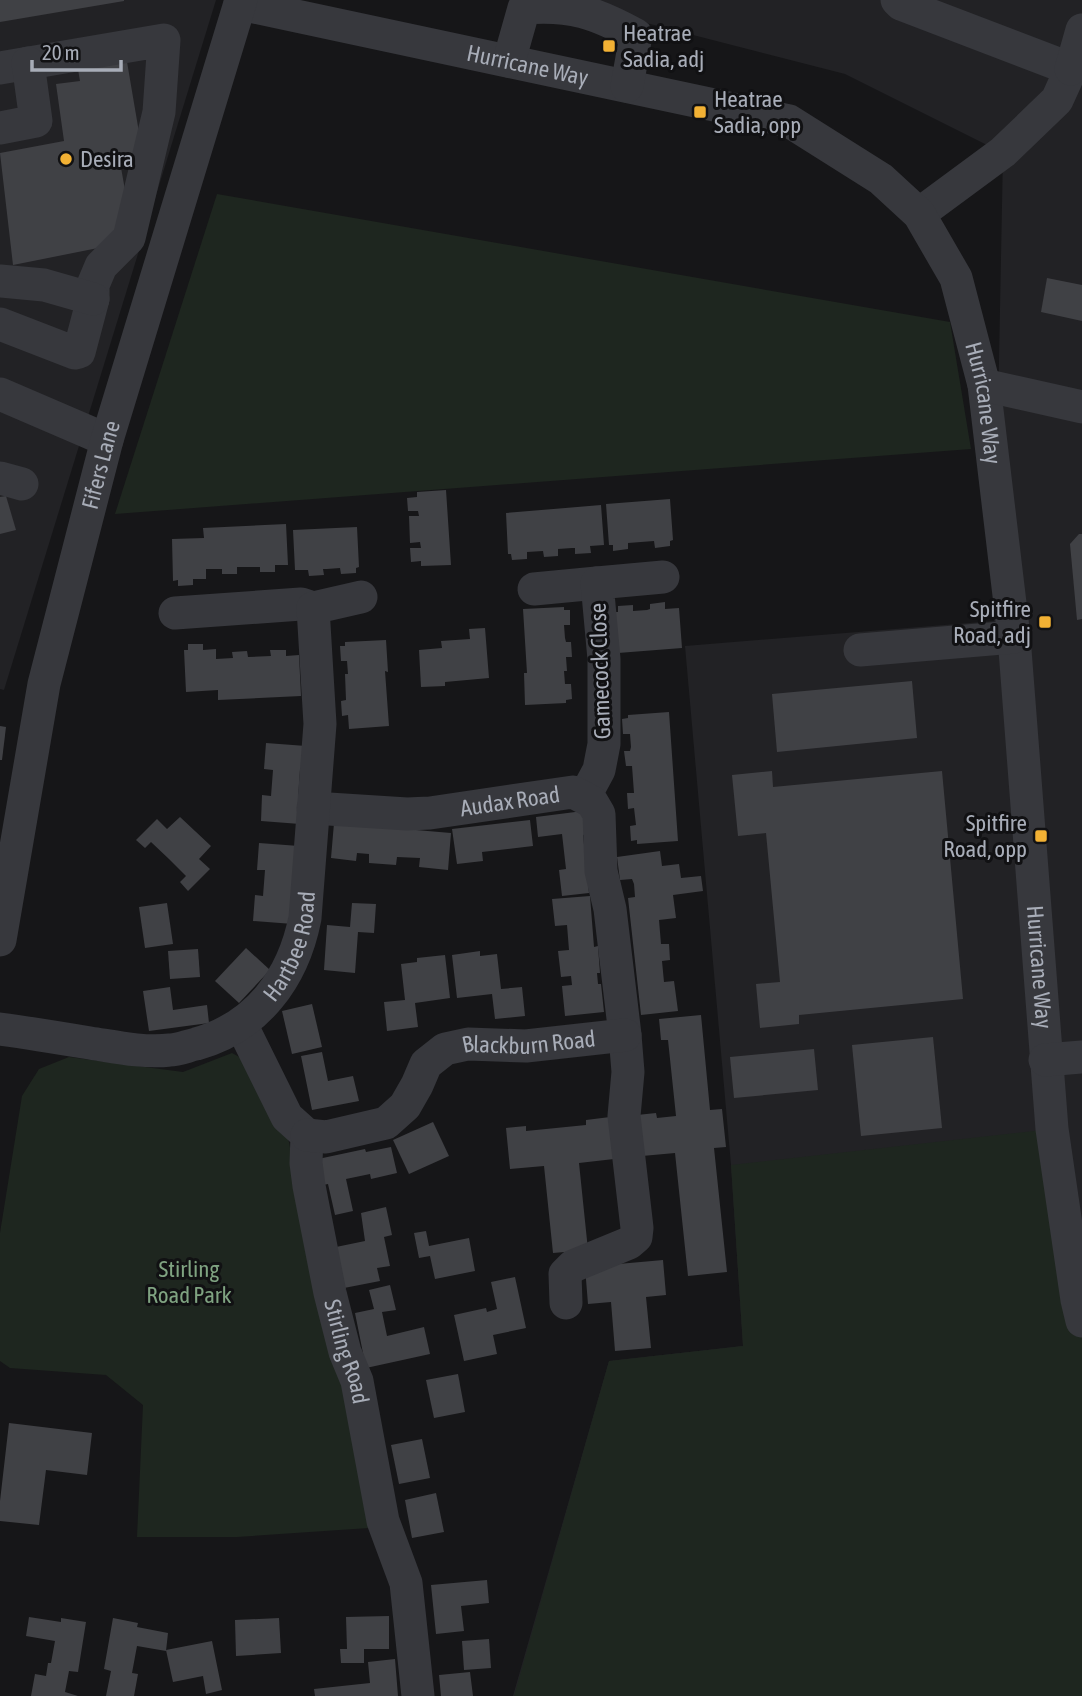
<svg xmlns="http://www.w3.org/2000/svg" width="1082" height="1696" viewBox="0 0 1082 1696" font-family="'Asap Condensed',sans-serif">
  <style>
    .built { fill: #222225 }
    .green { fill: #1e261f }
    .building { fill: #404145 }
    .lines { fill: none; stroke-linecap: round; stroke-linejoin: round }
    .minor { stroke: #37383d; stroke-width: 33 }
    .poi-dot { fill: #f2b134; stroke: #111113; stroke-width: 2.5 }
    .labels { text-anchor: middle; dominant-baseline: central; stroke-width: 6; stroke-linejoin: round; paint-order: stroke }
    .poi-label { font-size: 23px; fill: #a8adb8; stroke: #111113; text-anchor: start }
    .street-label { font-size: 23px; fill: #a8adb8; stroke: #111113 }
    .park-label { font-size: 23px; fill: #7fa381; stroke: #111113 }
  </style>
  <rect width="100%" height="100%" fill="#161618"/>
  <g class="built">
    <polygon points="0,0 216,0 4,690 0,689"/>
    <polygon points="557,0 1082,0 1082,1696 513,1696 609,1361 743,1346 731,1165 685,646 994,621 1003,153 845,74"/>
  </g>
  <g class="green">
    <polygon points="217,194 950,322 971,449 115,514"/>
    <polygon points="232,1053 250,1063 289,1142 315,1287 344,1382 369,1528 237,1537 137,1537 143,1405 106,1375 10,1368 0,1361 0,1233 22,1096 39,1069 69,1057 183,1072"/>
    <polygon points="1052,1129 1082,1321 1082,1696 514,1696 609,1361 743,1346 731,1165"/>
  </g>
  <g class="building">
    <polygon points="0,0 124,0 124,1 0,22"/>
    <polygon points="125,50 143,156 120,162 130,218 118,244 13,265 0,153 64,141 56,84 80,81 76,58"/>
    <polygon points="1047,278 1082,285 1082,321 1041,312"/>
    <polygon points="446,490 451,565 421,566 421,561 411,562 410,548 421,548 420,542 410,543 409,516 419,516 418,511 408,511 407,498 417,497 417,492"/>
    <polygon points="6,496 16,530 0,534 0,497"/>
    <polygon points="670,499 673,540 670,541 670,546 655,548 654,541 628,543 628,549 613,551 613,545 609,545 606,504"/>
    <polygon points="601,505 604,545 590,546 591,553 575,554 575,548 572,548 558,549 558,556 544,557 543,551 527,552 527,559 512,560 511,554 508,554 506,513"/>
    <polygon points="286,524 288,565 275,565 275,572 260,572 260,567 237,567 237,574 222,574 222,569 206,569 206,579 193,579 193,585 178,586 178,580 173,581 172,539 204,538 203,528"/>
    <polygon points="357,527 359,567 356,568 356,573 341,574 340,568 327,569 323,569 324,575 309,576 308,570 295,570 293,530"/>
    <polygon points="1079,534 1082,534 1082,619 1077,620 1070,544"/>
    <polygon points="665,602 665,609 679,608 682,648 618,653 615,612 618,612 618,606 633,605 633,611 647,610 650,609 650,604"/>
    <polygon points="564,607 564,610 570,610 570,625 564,625 565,638 566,642 571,642 572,657 566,657 567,671 564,671 565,684 571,684 572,699 566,700 566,703 525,705 524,673 527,673 523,609"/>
    <polygon points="485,628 489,678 445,682 445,686 421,687 419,650 442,648 441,641 470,639 469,629"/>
    <polygon points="386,640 388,672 385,671 389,726 349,729 348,715 342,716 341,701 346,700 345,674 348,674 347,661 341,661 340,646 345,646 345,642"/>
    <polygon points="188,644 203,644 203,650 216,649 216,659 233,658 232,652 247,651 248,657 271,656 270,650 286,650 286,656 299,655 301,696 218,700 218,690 186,692 184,650 188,650"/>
    <polygon points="912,681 917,738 777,752 772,694"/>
    <polygon points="669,712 678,841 637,844 637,840 631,841 630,826 636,825 634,808 628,809 627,793 634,793 632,766 626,766 624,751 630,751 631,747 630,734 623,734 622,719 628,718 628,715"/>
    <polygon points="0,726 6,727 2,760 0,760"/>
    <polygon points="266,743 306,746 304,771 300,770 298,799 300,824 261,821 262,795 271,796 273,770 264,769"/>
    <polygon points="772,771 773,787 942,771 963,999 799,1015 799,1024 760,1028 756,984 780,982 766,833 738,836 732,775"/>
    <polygon points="583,811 586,834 583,835 589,893 562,896 559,870 566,869 562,834 538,837 536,817"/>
    <polygon points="180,817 211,846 199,859 210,869 188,891 180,882 186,876 169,859 151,842 145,848 136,840 157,819 167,829"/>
    <polygon points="530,820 533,846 482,852 483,861 457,864 452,829"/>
    <polygon points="334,823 451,833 448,870 419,867 420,858 397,857 396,865 369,863 369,854 357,853 356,861 331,858"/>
    <polygon points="259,843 299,846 293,924 253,921 255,895 263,896 265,870 257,870"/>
    <polygon points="660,851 662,866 679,864 681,878 701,876 703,891 673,895 676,918 659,920 661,944 669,944 670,960 662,961 664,982 674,981 678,1011 641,1015 628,898 635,897 634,884 632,879 620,880 617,857"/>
    <polygon points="590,896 594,947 598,946 600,973 597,973 598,984 601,984 604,1012 565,1016 562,986 572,985 571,976 561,977 558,951 569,950 567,925 555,926 552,899"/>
    <polygon points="167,903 173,944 145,948 139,907"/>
    <polygon points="352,903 376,904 374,933 358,932 355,973 324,970 327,925 350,927"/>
    <polygon points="246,948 270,970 239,1003 215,981"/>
    <polygon points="198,949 200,977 170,979 168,951"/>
    <polygon points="480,951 480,956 497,954 501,989 522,987 525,1016 495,1019 492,994 457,998 452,955"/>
    <polygon points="445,955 450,998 415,1003 418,1027 387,1031 384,1002 405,1000 401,964 417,962 417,958"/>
    <polygon points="170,987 173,1010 207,1005 209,1023 149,1031 143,991"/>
    <polygon points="312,1004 322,1047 292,1054 282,1011"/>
    <polygon points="701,1015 710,1110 722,1109 726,1147 714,1148 727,1272 688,1276 675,1153 642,1156 637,1115 656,1113 657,1118 676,1116 668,1040 661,1040 659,1019"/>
    <polygon points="933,1037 942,1128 861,1136 852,1045"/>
    <polygon points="814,1049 818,1090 734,1098 730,1057"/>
    <polygon points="322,1052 328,1081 353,1076 359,1101 312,1110 301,1056"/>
    <polygon points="610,1117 614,1159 579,1163 588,1250 553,1253 544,1166 510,1169 506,1128 526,1126 526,1131 586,1125 586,1120"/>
    <polygon points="433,1122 449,1156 409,1174 393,1140"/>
    <polygon points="391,1147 397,1173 371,1179 370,1174 346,1179 353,1211 335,1215 328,1184 323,1185 318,1159 365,1149 366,1152"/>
    <polygon points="386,1207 392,1235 384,1237 390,1266 377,1268 380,1281 344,1288 336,1247 365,1241 361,1213"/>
    <polygon points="426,1231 429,1246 469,1238 475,1271 435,1279 430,1256 419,1258 414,1233"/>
    <polygon points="663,1260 666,1295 646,1297 651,1348 615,1351 611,1302 588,1304 585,1267"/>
    <polygon points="515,1277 526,1328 493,1335 497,1354 464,1361 454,1315 486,1308 487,1312 497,1309 491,1282"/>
    <polygon points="390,1285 396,1310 382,1312 387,1336 424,1327 430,1354 366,1368 355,1313 374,1309 369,1290"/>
    <polygon points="458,1374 465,1412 434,1418 426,1380"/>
    <polygon points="9,1423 92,1433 87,1475 46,1470 39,1525 0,1521 0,1501"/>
    <polygon points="422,1439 430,1478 399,1484 391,1445"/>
    <polygon points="436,1493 444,1532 412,1538 405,1500"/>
    <polygon points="487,1580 489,1603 461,1606 464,1631 436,1634 431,1585"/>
    <polygon points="389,1616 389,1649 364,1649 364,1663 341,1663 340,1649 347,1649 346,1617"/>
    <polygon points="29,1617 61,1622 61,1618 86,1622 78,1672 69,1671 65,1692 78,1696 31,1696 35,1674 46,1676 48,1663 51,1663 55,1641 26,1636"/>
    <polygon points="113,1618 138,1623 137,1627 168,1633 166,1651 137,1646 132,1673 138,1674 134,1696 106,1696 111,1671 104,1669"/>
    <polygon points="279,1618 281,1653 236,1656 235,1620"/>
    <polygon points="489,1639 491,1668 464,1670 462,1641"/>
    <polygon points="212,1641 222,1690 206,1694 203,1676 173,1682 166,1650"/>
    <polygon points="395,1659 398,1696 315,1696 314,1689 370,1683 368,1662"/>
    <polygon points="470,1672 473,1696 441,1696 439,1675"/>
  </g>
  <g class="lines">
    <g class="minor">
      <polyline points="897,0 901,4 1071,69 1057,100 1003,152 919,214"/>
      <path id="s1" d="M 240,4 L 789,121 L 881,179 L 919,214 L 956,278 L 984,385 L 1014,637 L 1052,1129 L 1077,1300 L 1082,1321"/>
      <path d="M 509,61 L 524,8 C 571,4 596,13 636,35 L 627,86"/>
      <polyline points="0,68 164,40 159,112 129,238 101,266 93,285 93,299 79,352 75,353 0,324"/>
      <polyline points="1071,69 1082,30"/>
      <polyline points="0,128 36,121 28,63"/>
      <polyline points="0,281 44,285 93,299"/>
      <polyline points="984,385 1082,407"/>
      <polyline points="0,394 107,440"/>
      <polyline points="0,478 22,484"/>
      <polyline points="534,589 597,583"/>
      <polyline points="175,613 301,604 313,608"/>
      <polyline points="860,650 1014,637"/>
      <polyline points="585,796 599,770 604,744 604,659 597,583 663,577"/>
      <path id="s2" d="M 313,808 L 407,814 L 430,813 L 573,792 L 592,802 L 599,814 L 601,871 L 610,909 L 625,1035 L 628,1072 L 624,1116 L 637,1228 L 636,1237 L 629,1243 L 573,1266 L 565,1274 L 566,1303"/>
      <path id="s3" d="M 0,940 L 44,684 L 107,440 L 241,0"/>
      <path id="s4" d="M 241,1024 L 287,1117 L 307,1135 L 306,1163 L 309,1186 L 330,1293 L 345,1352 L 357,1381 L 383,1521 L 406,1583 L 418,1696"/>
      <path id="s5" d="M 0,1029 C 30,1033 60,1038 90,1043 C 116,1047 143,1053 170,1050 C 178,1050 187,1046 196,1044 C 257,1027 293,979 305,918 L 320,724 L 313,608 L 361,597"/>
      <polyline points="1045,1060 1082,1057"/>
      <path id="s6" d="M 307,1135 L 326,1137 L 386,1123 L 405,1106 L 417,1085 L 426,1064 L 445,1049 L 468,1044 L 526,1046 L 625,1035"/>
    </g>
  </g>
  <g class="poi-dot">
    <rect x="602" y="39" width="14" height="14" rx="3.5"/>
    <rect x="693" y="105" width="14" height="14" rx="3.5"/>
    <circle cx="66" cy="159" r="7"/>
    <rect x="1038" y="615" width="14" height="14" rx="3.5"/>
    <rect x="1034" y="829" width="14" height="14" rx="3.5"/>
  </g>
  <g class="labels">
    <g class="poi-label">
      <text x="623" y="33">Heatrae<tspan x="623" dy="26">Sadia, adj</tspan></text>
      <text x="714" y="99">Heatrae<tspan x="714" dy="26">Sadia, opp</tspan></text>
      <text x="80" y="159">Desira</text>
      <text x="1031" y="609" text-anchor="end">Spitfire<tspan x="1031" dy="26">Road, adj</tspan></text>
      <text x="1027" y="823" text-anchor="end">Spitfire<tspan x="1027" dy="26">Road, opp</tspan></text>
    </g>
    <g class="street-label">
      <text stroke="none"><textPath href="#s1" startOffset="294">Hurricane Way</textPath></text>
      <text stroke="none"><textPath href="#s1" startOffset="924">Hurricane Way</textPath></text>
      <text stroke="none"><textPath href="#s3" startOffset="486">Fifers Lane</textPath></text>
      <text transform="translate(600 671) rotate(-92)">Gamecock Close</text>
      <text stroke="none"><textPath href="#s2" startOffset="198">Audax Road</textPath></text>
      <text stroke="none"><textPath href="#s5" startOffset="343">Hartbee Road</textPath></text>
      <text stroke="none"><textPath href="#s1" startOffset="1491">Hurricane Way</textPath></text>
      <text stroke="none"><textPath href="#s6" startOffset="262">Blackburn Road</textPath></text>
      <text stroke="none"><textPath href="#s4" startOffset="352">Stirling Road</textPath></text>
    </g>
    <g class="park-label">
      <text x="189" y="1269">Stirling<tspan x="189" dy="26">Road Park</tspan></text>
    </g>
  </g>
  <path d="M32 60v10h89v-10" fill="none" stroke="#a8adb8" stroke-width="3.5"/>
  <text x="42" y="60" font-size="21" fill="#a8adb8" stroke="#111113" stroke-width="5" paint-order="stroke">20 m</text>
</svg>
